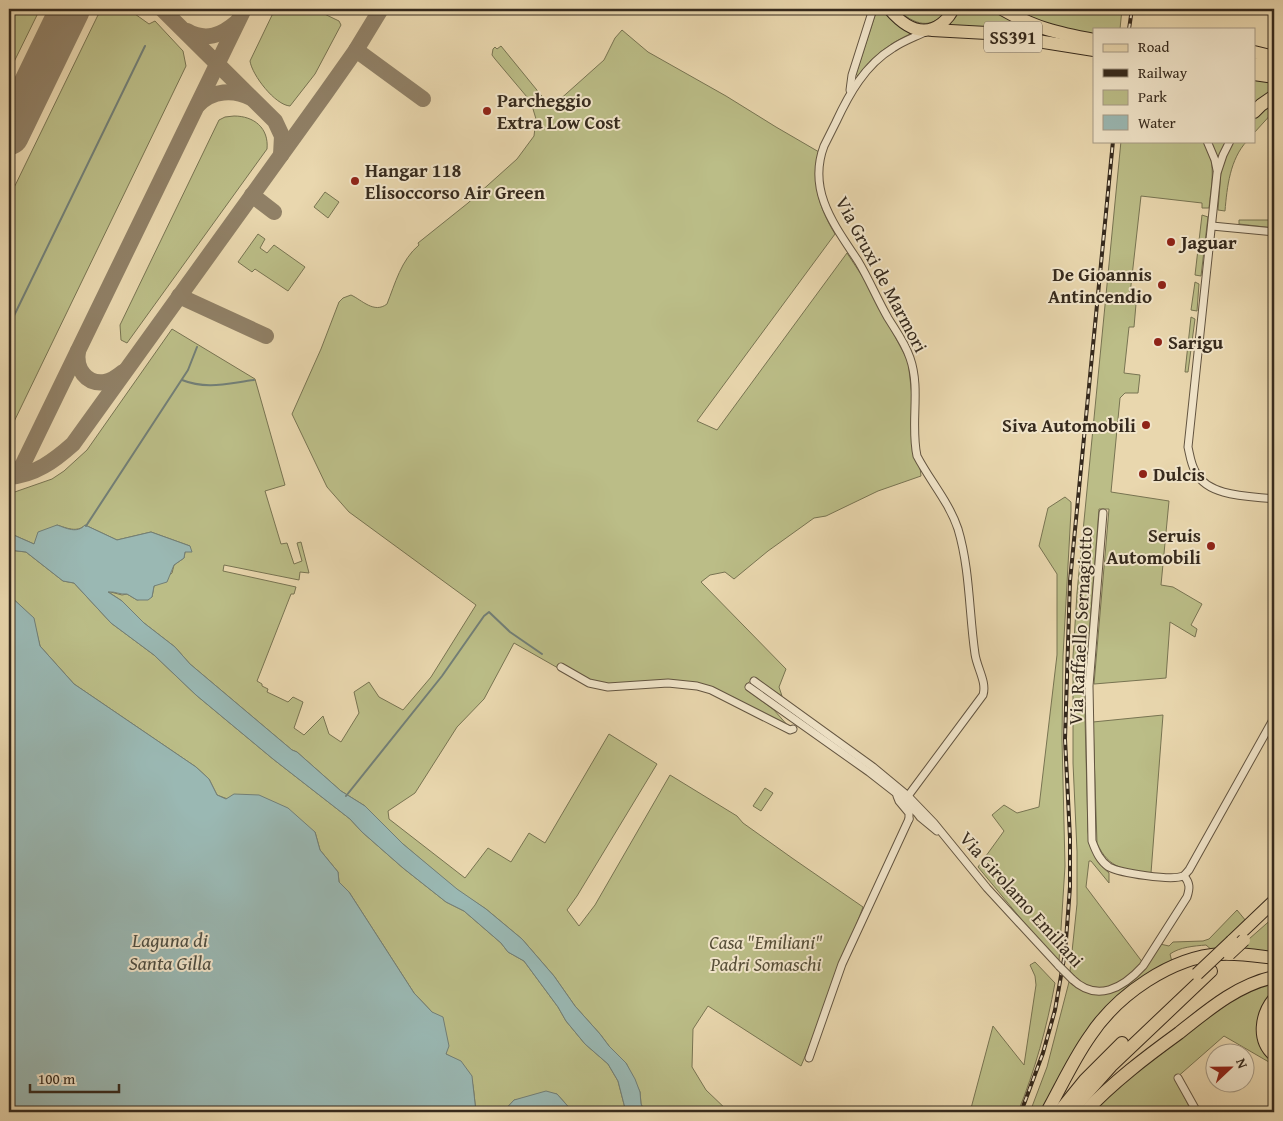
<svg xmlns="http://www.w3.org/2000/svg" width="1283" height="1121" viewBox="0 0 1283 1121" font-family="'Gentium Book Plus',serif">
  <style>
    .green { fill: #bbbd87; stroke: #787452 }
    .water { fill: #9ab8b3; stroke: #727f77 }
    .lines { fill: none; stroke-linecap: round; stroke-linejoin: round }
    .stream { stroke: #727f77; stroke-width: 2 }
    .taxiway { stroke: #908066; stroke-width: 16 }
    .runway { stroke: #908066; stroke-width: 40 }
    .street-casing { stroke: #635541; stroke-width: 9 }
    .primary-casing { stroke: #362a1d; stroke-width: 13 }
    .highway-casing { stroke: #362a1d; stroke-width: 14 }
    .street { stroke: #f1e5ca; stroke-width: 7 }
    .primary { stroke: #e9d7ae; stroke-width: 11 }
    .highway { stroke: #e9d7ae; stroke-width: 12 }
    .rail-casing { stroke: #362a1d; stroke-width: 4 }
    .rail { stroke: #f1e5ca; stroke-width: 2; stroke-dasharray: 5.5; stroke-linecap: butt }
    .street-bridge-casing { stroke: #635541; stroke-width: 9; stroke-linecap: butt }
    .highway-bridge-casing { stroke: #362a1d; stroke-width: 14; stroke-linecap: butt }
    .street-bridge { stroke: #f1e5ca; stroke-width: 7 }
    .highway-bridge { stroke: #e9d7ae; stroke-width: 12 }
    .poi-dot { fill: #8f2418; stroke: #f1e5ca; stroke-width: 2 }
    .labels { text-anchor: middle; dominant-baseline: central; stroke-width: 4; stroke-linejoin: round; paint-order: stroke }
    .shield { fill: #f1e5ca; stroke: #6e6251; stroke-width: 1 }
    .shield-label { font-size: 18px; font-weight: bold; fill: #362a1d }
    .poi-label { font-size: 19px; font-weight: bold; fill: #362a1d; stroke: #f1e5ca; text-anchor: start }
    .street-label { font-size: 19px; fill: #362a1d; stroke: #f1e5ca }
    .park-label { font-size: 19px; font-style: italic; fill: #574f38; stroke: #f1e5ca }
    .water-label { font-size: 20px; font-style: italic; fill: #4f4e42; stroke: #f1e5ca }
  </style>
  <rect width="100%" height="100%" fill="#e9d7ae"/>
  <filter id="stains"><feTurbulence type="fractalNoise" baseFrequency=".004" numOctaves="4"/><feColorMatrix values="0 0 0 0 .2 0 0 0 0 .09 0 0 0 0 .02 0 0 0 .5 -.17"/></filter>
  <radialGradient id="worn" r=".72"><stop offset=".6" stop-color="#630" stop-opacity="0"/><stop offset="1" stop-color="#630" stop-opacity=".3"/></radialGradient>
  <g class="green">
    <polygon points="9,9 40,9 9,72"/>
    <polygon points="107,9 128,9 149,24 155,21 183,51 186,66 9,432 9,198 98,15"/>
    <path d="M 275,9 L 314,9 L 339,21 L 341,25 L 315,74 L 290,106 C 275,105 252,75 250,61 Z"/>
    <path d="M 877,9 L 883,9 L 910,32 L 910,34 C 889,44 871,57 858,76 L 856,74 Z"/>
    <path d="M 897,9 L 946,9 C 933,32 913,24 897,9 Z"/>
    <polygon points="958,9 994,9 1033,29 1056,39 950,25 949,23"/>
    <polygon points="1013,9 1122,9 1120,29 1094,29 1094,36 1061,30"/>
    <path d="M 622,30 L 648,52 L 726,96 L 776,127 L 819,152 C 811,182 819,208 835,234 L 697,421 L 717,430 L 847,253 L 864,279 L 908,361 L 921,476 L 878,491 L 826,516 L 814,518 L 768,551 L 734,579 L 725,572 L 710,575 L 701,582 L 786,669 L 779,687 L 782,696 L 754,678 L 748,683 L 747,690 L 774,710 L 789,727 L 733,697 L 671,680 L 633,682 L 622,685 L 596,683 L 558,668 L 514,643 L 484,699 L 457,727 L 415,793 L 388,811 L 389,819 L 465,878 L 488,848 L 511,862 L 529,833 L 545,843 L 609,734 L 657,764 L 577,896 L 567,910 L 579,926 L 595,905 L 670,775 L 737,816 L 743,823 L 792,858 L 863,907 L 818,1026 L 801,1066 L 708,1006 L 693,1029 L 692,1067 L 706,1090 L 729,1112 L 645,1112 L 641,1104 L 640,1092 L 626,1063 L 609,1046 L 600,1034 L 575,1006 L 554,976 L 522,939 L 486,909 L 457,890 L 403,844 L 365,806 L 341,791 L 297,752 L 292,750 L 190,664 L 175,647 L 144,623 L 122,601 L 107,591 L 122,595 L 127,594 L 137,600 L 152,597 L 154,586 L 172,573 L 174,565 L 184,558 L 185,552 L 190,546 L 151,532 L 117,540 L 85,525 C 77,533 67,528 57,525 L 34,544 L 9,533 L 9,494 L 52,479 L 64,471 L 87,450 L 172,329 L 255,379 L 285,485 L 265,491 L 281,544 L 287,543 L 294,564 L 302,561 L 297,543 L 301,542 L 309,573 L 300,572 L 299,580 L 224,565 L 223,571 L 296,587 L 294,594 L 291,594 L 257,681 L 262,684 L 262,686 L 268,689 L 267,692 L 288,702 L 293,697 L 303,702 L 294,728 L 304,735 L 323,716 L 329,734 L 341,742 L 359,713 L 354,692 L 369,682 L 379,697 L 403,710 L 431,677 L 476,605 L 349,512 L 327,487 L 292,414 L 321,349 L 339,302 L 343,298 L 351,295 C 362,300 374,314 387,304 C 395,284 401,260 419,245 L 418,243 L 468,203 L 517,159 L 534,136 L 536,119 L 533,109 L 527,97 L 495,59 L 492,55 L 493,49 L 495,47 L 497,49 L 501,46 L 545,100 L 552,99 L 557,102 L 604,60 L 615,38 Z"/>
    <polygon points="1254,79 1274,82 1274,92 1254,108"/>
    <polygon points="1274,99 1274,111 1254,133 1254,118"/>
    <path d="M 234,116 C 254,116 269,128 267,149 L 127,343 L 121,340 L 120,325 L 219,120 L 225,117 Z"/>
    <path d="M 1121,141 L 1202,141 C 1218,159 1211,186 1209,208 L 1202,208 L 1202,203 L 1141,196 L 1129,303 L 1136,304 L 1134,327 L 1129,327 L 1124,373 L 1140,375 L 1138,393 L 1125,393 L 1120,398 L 1111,492 L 1169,501 L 1161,585 L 1173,587 L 1202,604 L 1191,625 L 1197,629 L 1195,637 L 1170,622 L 1166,678 L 1094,684 L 1109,509 L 1099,509 L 1086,675 L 1085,719 L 1088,831 C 1090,849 1095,862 1109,873 L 1109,883 L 1091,861 L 1089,861 L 1086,887 L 1143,963 C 1139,967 1134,973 1129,977 C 1111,992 1083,992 1070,971 L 1077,904 L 1077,851 L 1073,763 L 1073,656 L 1077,593 Z"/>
    <polygon points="1211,141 1226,141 1218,159"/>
    <path d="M 1233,141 L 1247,141 C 1230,159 1227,187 1225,211 L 1218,210 L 1221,171 L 1223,160 Z"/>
    <polygon points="325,192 339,202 328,218 314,207"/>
    <polygon points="1202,215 1208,217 1201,276 1195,275"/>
    <polygon points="1239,220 1274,220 1274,228 1239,224"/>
    <polygon points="258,234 265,239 260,248 267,253 274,245 305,267 288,291 255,269 252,272 238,262"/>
    <polygon points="1195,282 1199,284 1197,311 1191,310"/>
    <polygon points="1191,317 1195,319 1188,372 1185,372"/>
    <polygon points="1065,497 1071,502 1071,511 1063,656 1062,739 1065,866 1059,961 1036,937 978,867 1004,831 992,815 1004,805 1017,813 1039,807 1057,655 1057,574 1039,546 1048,508"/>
    <path d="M 9,550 L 26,552 L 63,581 L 74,583 L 111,623 L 154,655 L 196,695 L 273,759 L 350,819 L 362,832 L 403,868 L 446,902 L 464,911 L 501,943 L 508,952 L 524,961 L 558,1007 L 566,1021 L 585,1044 L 608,1064 L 618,1081 L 626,1112 L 573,1112 L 557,1094 L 514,1100 L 503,1112 L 476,1112 C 472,1081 476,1070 446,1054 L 432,1012 L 414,993 L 349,892 L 339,882 L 338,872 L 320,850 L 315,832 L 217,795 L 209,779 L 196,767 L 74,684 L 40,646 L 33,618 L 9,595 Z"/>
    <path d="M 1163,715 L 1151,873 C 1125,869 1109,870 1097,843 L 1093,722 Z"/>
    <polygon points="765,788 773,793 761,811 753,806"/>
    <path d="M 1237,910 L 1246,921 L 1223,941 L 1249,939 L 1274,917 L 1274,953 L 1213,951 L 1206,945 C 1194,946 1180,947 1170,954 L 1172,962 L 1129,988 L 1044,1112 L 1030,1112 L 1047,1067 L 1069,982 C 1089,1000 1117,996 1137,977 C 1146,968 1153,955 1160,944 L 1169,946 L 1173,942 L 1203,941 L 1209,939 Z"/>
    <path d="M 1035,962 L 1055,983 C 1047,1027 1035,1070 1018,1112 L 970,1112 L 993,1026 L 1024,1065 L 1036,985 L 1035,976 L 1030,965 Z"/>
    <polygon points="1274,982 1274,992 1263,1007 1274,1065 1224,1036 1175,1079 1192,1112 1090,1112 1109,1093 1219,1008 1247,991"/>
  </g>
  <g class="water">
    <path d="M 57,525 C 66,528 77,534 85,525 L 117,540 L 151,532 L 190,546 L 192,552 L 185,552 L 184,558 L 174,565 L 167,582 L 154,586 L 152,597 L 148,600 L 137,600 L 127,594 C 120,595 115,591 108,592 L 122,601 L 144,623 L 175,647 L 190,664 L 292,750 L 297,752 L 341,791 L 365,806 L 403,844 L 457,889 L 486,909 L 522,939 L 554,976 L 575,1006 L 600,1034 L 609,1046 L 626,1063 L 635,1079 L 640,1092 L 641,1104 L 645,1112 L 626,1112 L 618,1081 L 608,1064 L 585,1044 L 566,1021 L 558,1007 L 524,961 L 508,952 L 501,943 L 464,911 L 446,902 L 403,868 L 362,832 L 350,819 L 273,759 L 196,695 L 154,655 L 111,623 L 74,583 L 63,581 L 26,552 L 9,550 L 9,533 L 34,544 L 38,532 Z"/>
    <polygon points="9,595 34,618 40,646 74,684 196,767 209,779 217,795 226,799 234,794 259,795 288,808 315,832 320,850 338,872 339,882 349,892 414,993 432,1012 443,1017 449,1046 446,1054 461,1061 472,1076 476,1112 9,1112"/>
    <polygon points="546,1091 557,1094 573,1112 503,1112 514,1100"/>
  </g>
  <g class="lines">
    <g class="stream">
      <polyline points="9,326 145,46"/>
      <path d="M 182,380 C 207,390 229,383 254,380"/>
      <polyline points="86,526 188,370 197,347"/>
      <polyline points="346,796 442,676 484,616 489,612 510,632 542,654"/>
    </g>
    <g class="taxiway">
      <polyline points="162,9 275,121 282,136 281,155"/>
      <path d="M 187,31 C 206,42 222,35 237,22"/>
      <polyline points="356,50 423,99"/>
      <path d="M 198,105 C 212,90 234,89 251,98"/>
      <polyline points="252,195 274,212"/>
      <polyline points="179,296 266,336"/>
      <path d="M 78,351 C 75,368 86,385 105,382 C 112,381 118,376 123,372"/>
      <polyline points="9,475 19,470 23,464 244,9"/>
      <path d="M 9,477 C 35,475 54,461 73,444 L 325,94 L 356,50 L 381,9"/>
    </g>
    <polyline class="runway" points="9,135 70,9"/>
    <defs>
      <g id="street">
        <polyline points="850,90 852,75 873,9"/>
        <polyline points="1207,141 1215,160 1217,170"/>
        <path d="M 1230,141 L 1223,155 L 1217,173 L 1188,447 C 1190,456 1191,465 1196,473 C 1209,497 1250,496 1274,499"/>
        <polyline points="1212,226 1274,232"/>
        <path d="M 1103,513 L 1089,686 L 1092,841 C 1096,852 1100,861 1109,867 C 1120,873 1172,881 1183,876 C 1185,875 1187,872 1189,870 L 1274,718"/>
        <polyline points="561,667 589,683 608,687 668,683 697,686 711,690 790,730 793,729"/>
        <polyline points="754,681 873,767 908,796 934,823 987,888 1059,966"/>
        <polyline points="749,687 869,772 901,797 917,813 920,817 937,831"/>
        <polyline points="897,796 899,801 909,813 909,819"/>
        <path d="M 908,796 L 983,695 C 987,682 977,668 975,654 C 969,613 970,569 958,529 C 949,502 930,481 917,456 C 910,424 921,389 910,358 C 905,343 896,331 888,318 C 877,299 869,279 858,261 C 835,226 807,191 824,146 C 828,138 832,130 836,122 C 849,94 865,65 893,48 C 903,41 915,37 927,31"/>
        <path d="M 1072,979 C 1097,1003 1123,988 1143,966 L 1187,897 C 1190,888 1190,883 1184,876"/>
        <polyline points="809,1058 842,964 909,819"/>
        <polyline points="1178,1078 1197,1112"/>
      </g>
      <path id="primary" d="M 889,9 C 902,24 921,39 941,24 C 946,20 951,15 953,9"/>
      <g id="highway">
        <path d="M 1002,9 C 1035,28 1057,33 1094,40"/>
        <polyline points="932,30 987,33 1094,50"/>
        <polyline points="1254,52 1274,57"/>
        <polyline points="1254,64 1274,67"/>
        <polyline points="1254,74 1274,77"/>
        <polyline points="1254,112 1261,105 1274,96"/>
        <polyline points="1232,941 1274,901"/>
        <path d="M 1274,999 C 1261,1015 1257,1040 1274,1055"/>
        <path d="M 1047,1112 C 1061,1087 1073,1060 1090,1036 C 1117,995 1171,957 1221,954 C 1239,953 1257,956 1274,958"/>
        <polyline points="1059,1112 1085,1080 1122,1043"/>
        <polyline points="1070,1112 1111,1066 1211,971"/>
        <path d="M 1085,1112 C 1113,1082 1146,1057 1179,1033 C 1208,1010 1237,985 1274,977"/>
      </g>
    </defs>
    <use href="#street" class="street-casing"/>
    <use href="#primary" class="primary-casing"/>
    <use href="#highway" class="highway-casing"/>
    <use href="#street" class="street"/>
    <use href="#primary" class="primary"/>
    <use href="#highway" class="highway"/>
    <defs>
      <g id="rail">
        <polyline points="1129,29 1132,9"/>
        <polyline points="1021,1112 1043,1053 1055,1010 1065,953 1070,887 1070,838 1065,739 1070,581 1113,141"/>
      </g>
    </defs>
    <use href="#rail" class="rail-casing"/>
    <use href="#rail" class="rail"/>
    <defs>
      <polyline id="street-bridge" points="1059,966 1072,979"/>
      <g id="highway-bridge">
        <polyline points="1229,954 1244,940"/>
        <polyline points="1197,974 1232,941"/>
      </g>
    </defs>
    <use href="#street-bridge" class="street-bridge-casing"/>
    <use href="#highway-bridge" class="highway-bridge-casing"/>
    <use href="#street-bridge" class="street-bridge"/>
    <use href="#highway-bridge" class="highway-bridge"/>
  </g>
  <g class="poi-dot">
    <circle cx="487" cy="111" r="5"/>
    <circle cx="355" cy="181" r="5"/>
    <circle cx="1171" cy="242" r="5"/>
    <circle cx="1162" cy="285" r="5"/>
    <circle cx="1158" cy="342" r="5"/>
    <circle cx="1146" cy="425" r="5"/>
    <circle cx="1143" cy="474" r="5"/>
    <circle cx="1211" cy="546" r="5"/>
  </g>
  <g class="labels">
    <rect class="shield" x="984" y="21.5" width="58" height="31" rx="4"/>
    <g class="shield-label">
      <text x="1013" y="37">SS391</text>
    </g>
    <g class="poi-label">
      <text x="497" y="100">Parcheggio<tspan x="497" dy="22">Extra Low Cost</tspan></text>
      <text x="365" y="170">Hangar 118<tspan x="365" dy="22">Elisoccorso Air Green</tspan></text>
      <text x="1181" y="242">Jaguar</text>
      <text x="1152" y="274" text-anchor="end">De Gioannis<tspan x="1152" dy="22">Antincendio</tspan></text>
      <text x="1168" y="342">Sarigu</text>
      <text x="1136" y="425" text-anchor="end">Siva Automobili</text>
      <text x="1153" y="474">Dulcis</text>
      <text x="1201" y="535" text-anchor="end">Seruis<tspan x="1201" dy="22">Automobili</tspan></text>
    </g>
    <g class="street-label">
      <text transform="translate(882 274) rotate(62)">Via Gruxi de Marmori</text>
      <text transform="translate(1080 626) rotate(-87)">Via Raffaello Sernagiotto</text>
      <text transform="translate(1022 899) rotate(48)">Via Girolamo Emiliani</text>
    </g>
    <g class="park-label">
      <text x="766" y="942">Casa "Emiliani"<tspan x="766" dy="22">Padri Somaschi</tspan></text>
    </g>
    <g class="water-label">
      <text x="170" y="939">Laguna di<tspan x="170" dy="23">Santa Gilla</tspan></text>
    </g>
  </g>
  <rect width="1283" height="1121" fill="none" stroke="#e9d7ae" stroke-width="30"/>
  <rect x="10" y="10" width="1263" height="1101" fill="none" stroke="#362a1d" stroke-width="2.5"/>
  <rect x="15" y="15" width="1253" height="1091" fill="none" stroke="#362a1d"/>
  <rect x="1093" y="28" width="162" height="115" fill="#f1e5ca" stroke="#a69a85"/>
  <rect x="1103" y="44" width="25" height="8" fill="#e9d7ae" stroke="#a69a85"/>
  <text x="1138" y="52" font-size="15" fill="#362a1d">Road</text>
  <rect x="1103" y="69" width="25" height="8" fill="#362a1d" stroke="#a69a85"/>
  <text x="1138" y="78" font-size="15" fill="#362a1d">Railway</text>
  <rect x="1103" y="90" width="25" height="15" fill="#bbbd87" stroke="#a69a85"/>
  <text x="1138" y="102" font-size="15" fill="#362a1d">Park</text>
  <rect x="1103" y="115" width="25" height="15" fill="#9ab8b3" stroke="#a69a85"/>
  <text x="1138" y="128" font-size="15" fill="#362a1d">Water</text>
  <g transform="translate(1230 1068) rotate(68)"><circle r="24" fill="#f1e5ca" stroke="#a69a85"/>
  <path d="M0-4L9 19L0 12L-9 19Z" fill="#8f2418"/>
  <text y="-8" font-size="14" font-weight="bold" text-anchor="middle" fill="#362a1d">N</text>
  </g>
  <path d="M30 1084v8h89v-8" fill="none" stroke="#362a1d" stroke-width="2.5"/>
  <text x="38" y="1084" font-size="15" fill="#362a1d" stroke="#f1e5ca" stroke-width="4" paint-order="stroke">100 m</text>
  <rect width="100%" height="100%" filter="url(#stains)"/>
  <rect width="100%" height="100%" fill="url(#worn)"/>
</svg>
